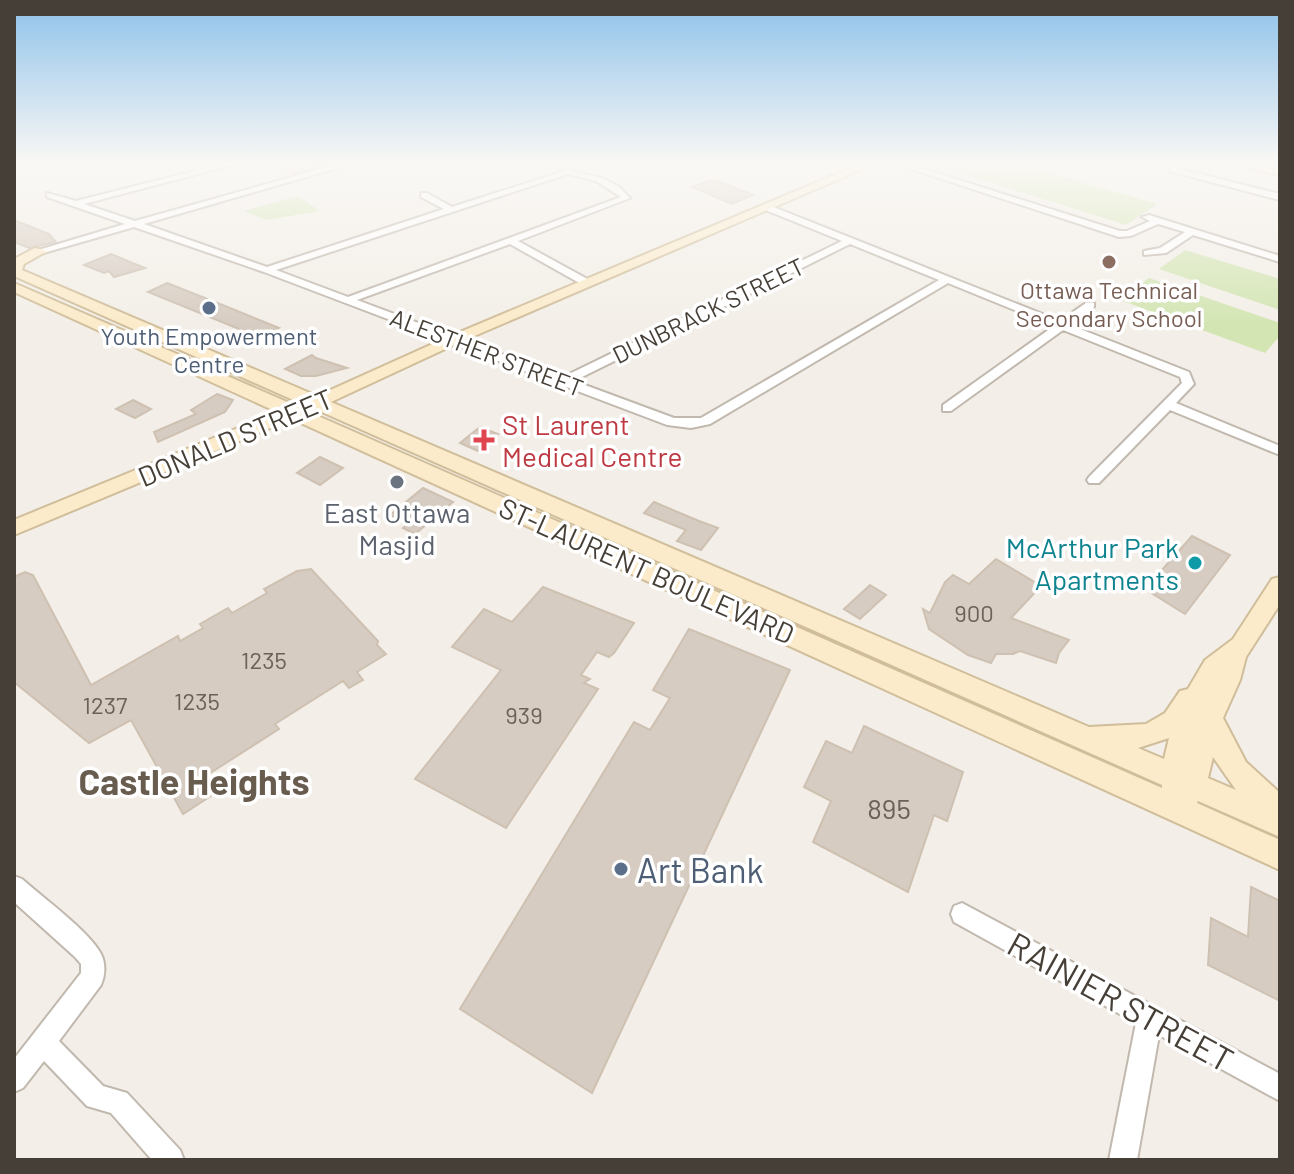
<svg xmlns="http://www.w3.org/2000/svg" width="1294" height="1174" viewBox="0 0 1294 1174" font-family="Barlow,sans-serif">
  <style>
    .green { fill: #d3e5b3 }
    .building { fill: #d7ccc1; stroke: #cec1b2; stroke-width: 2 }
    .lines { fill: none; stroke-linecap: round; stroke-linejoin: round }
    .street-casing { stroke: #c1b8ae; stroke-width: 4 }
    .secondary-casing { stroke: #d0bd9a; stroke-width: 4 }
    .street { fill: #fff; fill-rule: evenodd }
    .secondary { fill: #fbebca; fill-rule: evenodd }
    .education-dot { fill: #8d6e63; stroke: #fff; stroke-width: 3 }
    .service-dot { fill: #5c6f8a; stroke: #fff; stroke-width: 3 }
    .health-dot { fill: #e0444e; stroke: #fff; stroke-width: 3 }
    .worship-dot { fill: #6b7280; stroke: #fff; stroke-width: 3 }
    .culture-dot { fill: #0f9aa8; stroke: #fff; stroke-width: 3 }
    .labels { text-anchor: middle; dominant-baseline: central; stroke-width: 7; stroke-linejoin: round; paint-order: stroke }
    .far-education-label { font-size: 24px; fill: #785e54; stroke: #fff }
    .far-street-label { font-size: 24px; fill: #463f37; stroke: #fff }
    .far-service-label { font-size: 24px; fill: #4e5e75; stroke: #fff }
    .number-label { font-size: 24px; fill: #6a625a }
    .health-label { font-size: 28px; fill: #be3a42; stroke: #fff; text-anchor: start }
    .street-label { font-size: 28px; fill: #463f37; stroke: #fff }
    .worship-label { font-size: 28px; fill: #5b616d; stroke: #fff }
    .culture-label { font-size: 28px; fill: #0d838f; stroke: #fff; text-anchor: end }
    .near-number-label { font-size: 28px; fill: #6a625a }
    .near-service-label { font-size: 34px; fill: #4e5e75; stroke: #fff; text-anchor: start }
    .near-street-label { font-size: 34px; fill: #463f37; stroke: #fff }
    .near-neighbourhood-label { font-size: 36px; font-weight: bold; fill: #685c4f; stroke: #fff }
  </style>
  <rect width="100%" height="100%" fill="#f3efe8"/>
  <g class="green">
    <polygon points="925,162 1012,162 1157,204 1126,225"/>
    <polygon points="298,196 320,211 266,220 244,211"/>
    <polygon points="1185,250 1280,279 1280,310 1159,269"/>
    <polygon points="1149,278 1280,323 1280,336 1265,353 1120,300"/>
  </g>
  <g class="building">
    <polygon points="274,162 322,162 322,165 292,174"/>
    <polygon points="711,180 718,181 753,195 732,204 692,187"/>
    <polygon points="14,220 49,234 56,242 29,248 14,242"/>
    <polygon points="111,254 145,268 114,277 109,271 104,273 84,265"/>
    <polygon points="167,283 230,308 279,328 261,338 148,292"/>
    <polygon points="312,355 316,358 347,368 316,376 301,376 285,369"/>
    <polygon points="217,394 233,400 225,412 158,442 154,432 196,414 191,410"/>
    <polygon points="133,400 151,409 135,418 116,409"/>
    <polygon points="480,427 498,434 478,451 460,443"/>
    <polygon points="320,457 343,468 320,485 297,473"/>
    <polygon points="423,488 453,502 415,534 403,528 408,524 390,515"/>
    <polygon points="654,502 699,521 718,528 701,550 677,541 686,530 644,513"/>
    <polygon points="1192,536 1230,555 1185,614 1145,589"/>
    <polygon points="996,559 1041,586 1011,618 1069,640 1059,653 1056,663 1020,651 1013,654 996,654 991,663 968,655 929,629 923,609 930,613 945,582 953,575 969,584"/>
    <polygon points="311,569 378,641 377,645 386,654 357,672 363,680 349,688 343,681 275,724 279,729 204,777 214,794 183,814 131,720 89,743 14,682 14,577 25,572 33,575 91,685 178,636 180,641 203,628 200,624 228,608 232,613 267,593 264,589 297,571"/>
    <polygon points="870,585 886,595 860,619 844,609"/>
    <polygon points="543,587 634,623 614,653 609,657 597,652 581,675 590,679 584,683 598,689 506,828 415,779 501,670 452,647 484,609 512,622"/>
    <polygon points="689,629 790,670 592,1093 460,1009 634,722 650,730 670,698 653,690"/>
    <polygon points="864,726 963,772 947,821 934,815 908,892 813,842 831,801 804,787 826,741 852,753"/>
    <polygon points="1251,887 1280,901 1280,1001 1208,965 1211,918 1248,937"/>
  </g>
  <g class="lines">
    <defs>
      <g id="street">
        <path d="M 230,162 L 243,162 L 84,204 L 135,221 L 345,162 L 358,162 L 144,224 L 267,267 L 444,209 L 421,197 L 421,193 L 427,193 L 452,207 L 567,170 L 602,178 L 618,186 L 630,198 L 518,241 L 591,281 L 591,285 L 583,285 L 510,244 L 357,300 L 563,377 L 842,241 L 763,209 L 762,207 L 766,204 L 1060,321 L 1086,303 L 1094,303 L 1094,307 L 1070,325 L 1189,372 L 1194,384 L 1176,403 L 1280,446 L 1280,455 L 1170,410 L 1099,483 L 1089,483 L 1087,480 L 1089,477 L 1182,383 L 1180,377 L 1063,330 L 951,411 L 943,411 L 943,405 L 1054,326 L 948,283 L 710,424 L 691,428 L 667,425 L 264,272 L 134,227 L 40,254 L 35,251 L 125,224 L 47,197 L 47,193 L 76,201 ZM 568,174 L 596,181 L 621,197 L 348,297 L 276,270 ZM 850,244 L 939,280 L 701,418 L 674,418 L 574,381 Z"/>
        <polygon points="722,162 738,162 725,166"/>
        <polygon points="890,162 902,162 1120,231 1127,231 1150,221 1142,217 1149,215 1280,256 1280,262 1193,235 1166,253 1144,255 1144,251 1160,248 1185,232 1158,224 1131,236 1119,237"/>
        <polygon points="1172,167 1280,194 1280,200 1169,171"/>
        <path d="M 14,876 L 22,879 C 42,897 90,932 101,954 C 106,964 105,976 101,985 L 59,1041 L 103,1086 L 127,1093 L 180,1150 L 184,1160 L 152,1160 L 111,1113 L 87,1106 L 44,1061 L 23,1088 L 14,1092 L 14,1059 L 81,973 L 81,964 L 75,957 L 14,902 Z"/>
        <polygon points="962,903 1280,1074 1280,1101 1159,1035 1137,1160 1109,1160 1136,1023 954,922 951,914 954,906"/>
      </g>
      <g id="secondary">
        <path d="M 865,162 L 879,162 L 458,343 L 331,402 L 1089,727 L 1146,724 L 1165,713 L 1180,691 L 1188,689 L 1205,660 L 1233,639 L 1272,579 L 1280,577 L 1280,604 L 1246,657 L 1240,680 L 1223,718 L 1246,762 L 1280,793 L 1280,837 L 1198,801 L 1197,803 L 1280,840 L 1280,870 L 292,419 L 14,535 L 14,520 L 277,412 L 14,292 L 14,283 L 294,405 L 300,403 L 14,276 L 14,259 L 35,248 L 47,251 L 24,264 L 22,270 L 317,396 L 448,337 ZM 315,409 L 1162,785 L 1162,788 L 309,412 ZM 1169,738 L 1164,759 L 1138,748 ZM 1213,757 L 1236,790 L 1208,778 Z"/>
        <polygon points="1231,162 1249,162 1280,170 1280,176"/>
      </g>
    </defs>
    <use href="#street" class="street-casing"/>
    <use href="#secondary" class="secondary-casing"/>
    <use href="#street" class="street"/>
    <use href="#secondary" class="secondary"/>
  </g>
  <linearGradient id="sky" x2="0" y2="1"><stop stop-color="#8ec2ea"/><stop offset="0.5" stop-color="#faf8f5"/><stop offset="1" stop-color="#faf8f5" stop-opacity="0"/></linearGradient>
  <rect width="1294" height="326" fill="url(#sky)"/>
  <circle class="education-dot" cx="1109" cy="262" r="8"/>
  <g class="service-dot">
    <circle cx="209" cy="308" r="8"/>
    <circle cx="621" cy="869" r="8"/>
  </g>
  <path class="health-dot" d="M480 428h8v8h8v8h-8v8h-8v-8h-8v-8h8z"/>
  <circle class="worship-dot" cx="397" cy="482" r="8"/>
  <circle class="culture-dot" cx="1195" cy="563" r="8"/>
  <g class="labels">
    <g class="far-education-label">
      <text x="1109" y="289">Ottawa Technical<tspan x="1109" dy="28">Secondary School</tspan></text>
    </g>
    <g class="far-street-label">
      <text transform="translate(708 310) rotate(-26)">DUNBRACK STREET</text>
      <text transform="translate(487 352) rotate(21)">ALESTHER STREET</text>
    </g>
    <g class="far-service-label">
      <text x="209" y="335">Youth Empowerment<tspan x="209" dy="28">Centre</tspan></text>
    </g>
    <g class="number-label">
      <text x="974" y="612">900</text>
      <text x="264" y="659">1235</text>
      <text x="197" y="700">1235</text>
      <text x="105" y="704">1237</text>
      <text x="524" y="714">939</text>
    </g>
    <g class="health-label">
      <text x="502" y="424">St Laurent<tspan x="502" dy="32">Medical Centre</tspan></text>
    </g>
    <g class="street-label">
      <text transform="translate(235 437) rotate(-23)">DONALD STREET</text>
      <text transform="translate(647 570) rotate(24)">ST-LAURENT BOULEVARD</text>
    </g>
    <g class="worship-label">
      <text x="397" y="512">East Ottawa<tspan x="397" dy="32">Masjid</tspan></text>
    </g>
    <g class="culture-label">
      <text x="1179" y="547">McArthur Park<tspan x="1179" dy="32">Apartments</tspan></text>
    </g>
    <g class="near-number-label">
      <text x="889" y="808">895</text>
    </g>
    <g class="near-service-label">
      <text x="637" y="869">Art Bank</text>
    </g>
    <g class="near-street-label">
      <text transform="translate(1121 1001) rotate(29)">RAINIER STREET</text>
    </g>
    <g class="near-neighbourhood-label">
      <text x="194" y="780">Castle Heights</text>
    </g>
  </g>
  <rect width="1294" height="1174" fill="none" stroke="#463f37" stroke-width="32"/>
</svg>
